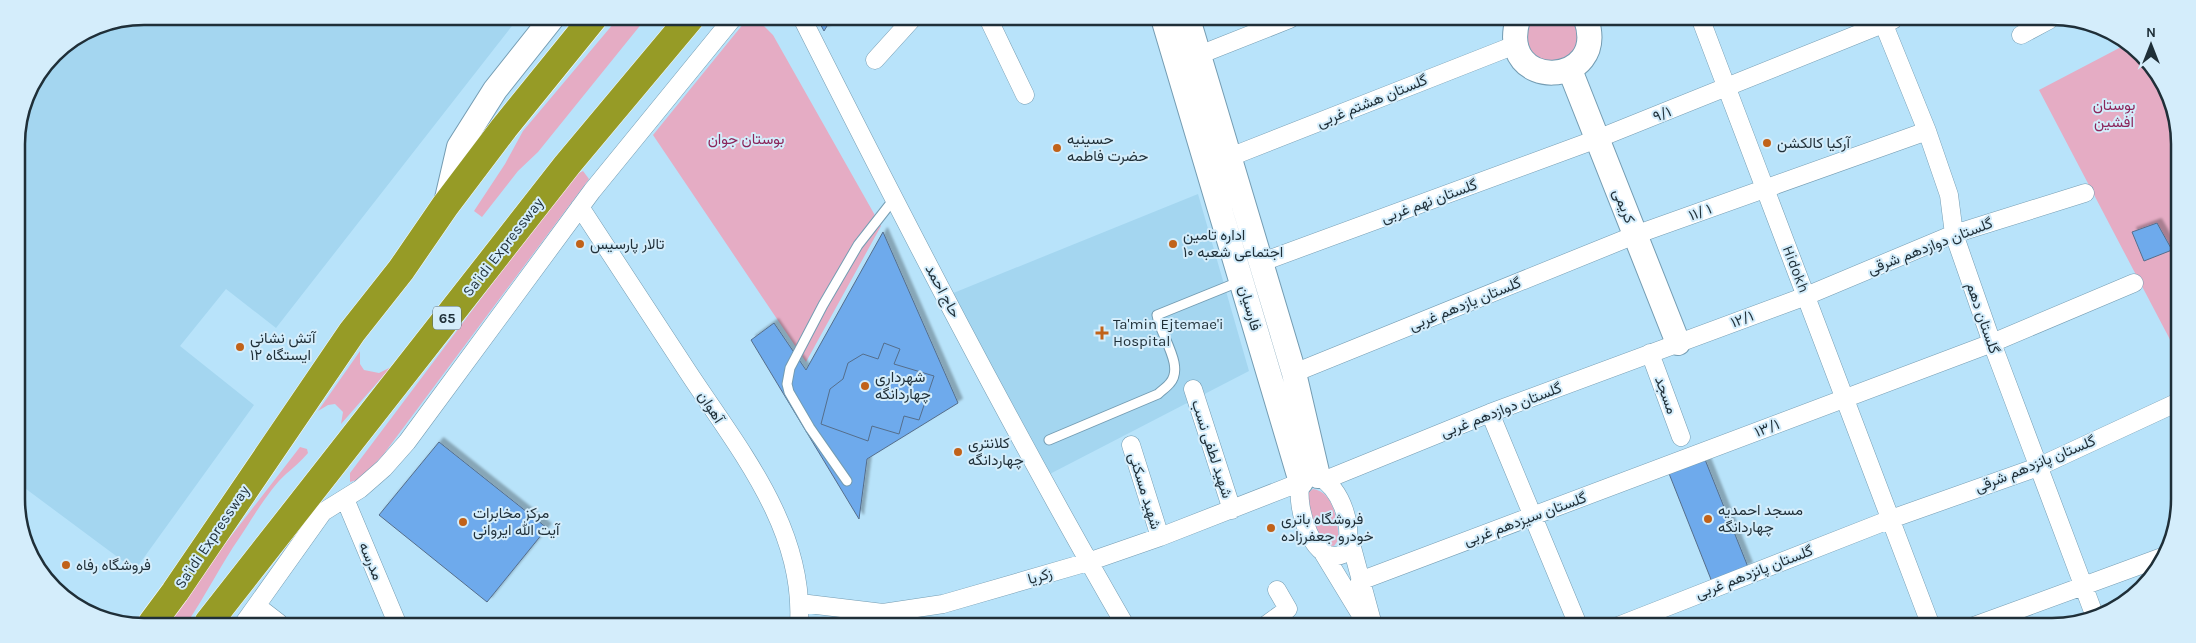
<svg xmlns="http://www.w3.org/2000/svg" width="2196" height="643" font-family="Karla,Vazirmatn,sans-serif">
	<style>
		.built { fill: #a4d6f0 }
		.green { fill: #e5acc4 }
		.building { fill: #6eaaec; stroke: #556e8b; filter: url(#shadow) }
		.lines { fill: none; stroke-linecap: round; stroke-linejoin: round }
		.lane-casing { stroke: #749cb2; stroke-width: 11 }
		.street-casing { stroke: #749cb2; stroke-width: 19 }
		.secondary-casing { stroke: #749cb2; stroke-width: 26 }
		.highway-casing { stroke: #fff; stroke-width: 29 }
		.lane { stroke: #fff; stroke-width: 9 }
		.street { stroke: #fff; stroke-width: 18 }
		.secondary { stroke: #fff; stroke-width: 24 }
		.highway { stroke: #969b26; stroke-width: 28 }
		.poi-dot { fill: #c16219; stroke: #d4edfb; stroke-width: 2 }
		.labels { text-anchor: middle; stroke-width: 4; stroke-linejoin: round; paint-order: stroke }
		.shield { fill: #d4edfb; stroke: #556872; stroke-width: 1 }
		.shield-label { font-size: 14px; font-weight: bold; fill: #1f2f38 }
		.street-label { font-size: 15px; fill: #1f2f38; stroke: #d4edfb }
		.park-label { font-size: 15px; fill: #8b265b; stroke: #d4edfb }
		.poi-label { font-size: 15px; fill: #1f2f38; stroke: #d4edfb; text-anchor: start }
		.rim { fill: none; stroke: #1f2f38; stroke-width: 2.5 }
	</style>
	<defs>
		<filter id="shadow"><feDropShadow dx="4.5" dy="-4.5" stdDeviation="1" flood-color="#0004"/></filter>
	</defs>
	<rect width="100%" height="100%" fill="#b8e3fa"/>
	<path class="built" d="M144 16 519 17 276 328 226 289 180 346 254 405 135 570 18 483 17 136 26 95 54 53 95 26Z
		M1198 194 1249 371 1044 477 946 296Z"/>
	<path class="green" d="M619 17H647L538 152 518 171 482 217 474 211 505 164 523 131Z
		M748 18H756L773 35 881 226 806 362 653 135Z
		M1528 19H1576L1579 46C1562 65 1554 66 1532 55L1524 29Z
		M2125 45 2148 59 2177 119 2176 351 2039 90Z
		M583 171 589 179 383 455 360 479 350 482V473L573 176Z
		M360 351V364L364 370 379 373 391 367 341 424 343 412 335 404 328 405 318 411Z
		M300 447 307 449 308 453C301 461 294 467 286 474 271 487 251 520 240 537 221 564 206 595 187 623H169L211 562Z
		M1313 489C1334 492 1337 520 1339 539L1334 546 1326 545C1314 526 1310 515 1308 493Z"/>
	<path class="building" d="M817 18H832L824 31Z
		M2157 223 2172 250 2144 261 2132 232Z
		M883 232 958 403 867 459 859 519 751 340 774 323 806 370Z
		M884 343 900 349 894 364 934 376 919 420 904 416 899 434 872 426 868 441 821 424 830 389 843 379 848 363 863 354 878 359Z
		M439 442 547 528 487 602 379 515Z
		M1704 457 1748 567 1712 582 1668 471Z"/>
	<g class="lines">
		<defs>
			<path id="lane" d="M1049 440 1158 394C1162 390 1167 387 1170 383 1185 366 1160 335 1157 315L1241 281
				M847 481 810 428 789 392 787 384 790 368 823 305 858 245 894 199"/>
			<path id="street" d="M802 18C905 222 1010 426 1125 625
				M988 18 1025 95
				M1701 20 1931 626
				M1882 20 1927 131 1949 195 1954 234 1992 343 2094 614
				M2021 35 2049 20
				M1199 55 1290 19
				M875 60 913 18
				M1230 157 1515 45
				M580 207C616 262 652 317 688 372 738 448 805 528 799 624
				M1262 262 1597 139 1893 20
				M1650 353 1681 437
				M1294 373 1635 235 1927 131
				M1193 389 1232 510
				M1490 413 1578 625
				M1131 445 1160 537
				M1318 476C1343 490 1354 528 1345 553 1314 571 1294 506 1301 482L1308 478Z
				M1325 480 1490 413 1806 296 1954 234 2085 193
				M345 499 397 623
				M1350 540 1373 625
				M1322 551 1367 625
				M1360 581 1992 343 2134 283
				M800 603 883 613 943 604 1088 562 1160 537 1301 482
				M257 606 279 623
				M244 623 323 512 360 489 384 468 407 442 592 191 733 18
				M1266 625 1288 609 1277 590
				M1618 626 1891 519 2038 467 2176 403
				M1974 626 2165 556"/>
			<path id="secondary" d="M1163 18 1301 482
				M1188 19 1294 373 1318 476
				M1518 19C1496 93 1610 88 1586 19
				M1570 70 1678 343
				M446 203 459 147 495 90 553 17"/>
			<path id="highway" d="M152 623 175 592 352 332 401 270 445 206 504 128 594 17
				M208 623 567 165 691 17"/>
		</defs>
		<use href="#lane" class="lane-casing"/>
		<use href="#street" class="street-casing"/>
		<use href="#secondary" class="secondary-casing"/>
		<use href="#highway" class="highway-casing"/>
		<use href="#lane" class="lane"/>
		<use href="#street" class="street"/>
		<use href="#secondary" class="secondary"/>
		<use href="#highway" class="highway"/>
	</g>
	<g class="poi-dot">
		<circle cx="1767" cy="143" r="5"/>
		<circle cx="1057" cy="148" r="5"/>
		<circle cx="580" cy="244" r="5"/>
		<circle cx="1173" cy="244" r="5"/>
		<path d="M1099.5 325.5h5v5h5v5h-5v5h-5v-5h-5v-5h5z"/>
		<circle cx="240" cy="347" r="5"/>
		<circle cx="865" cy="386" r="5"/>
		<circle cx="958" cy="452" r="5"/>
		<circle cx="1708" cy="519" r="5"/>
		<circle cx="463" cy="522" r="5"/>
		<circle cx="1271" cy="528" r="5"/>
		<circle cx="66" cy="565" r="5"/>
	</g>
	<g class="labels">
		<rect class="shield" x="433" y="306.5" width="28" height="23" rx="4"/>
		<g class="shield-label">
			<text x="447" y="323">65</text>
		</g>
		<g class="street-label">
			<text transform="translate(1372 101) rotate(-22)" y="5">گلستان هشتم غربی</text>
			<text transform="translate(1662 114) rotate(-22)" y="5">۹/۱</text>
			<text transform="translate(1429 201) rotate(-20)" y="5">گلستان نهم غربی</text>
			<text transform="translate(1624 206) rotate(68)" y="5">کریمی</text>
			<text transform="translate(1700 212) rotate(-20)" y="5">۱۱/ ۱</text>
			<text transform="translate(1930 246) rotate(-21)" y="5">گلستان دوازدهم شرقی</text>
			<text transform="translate(503 247) rotate(-52)" y="5">Sa'idi Expressway</text>
			<text transform="translate(1796 269) rotate(69)" y="5">Hidokh</text>
			<text transform="translate(943 291) rotate(62)" y="5">حاج احمد</text>
			<text transform="translate(1465 304) rotate(-22)" y="5">گلستان یازدهم غربی</text>
			<text transform="translate(1250 308) rotate(74)" y="5">فارسیان</text>
			<text transform="translate(1983 318) rotate(71)" y="5">گلستان دهم</text>
			<text transform="translate(1742 319) rotate(-20)" y="5">۱۲/۱</text>
			<text transform="translate(1666 395) rotate(70)" y="5">مسجد</text>
			<text transform="translate(711 407) rotate(57)" y="5">آهوان</text>
			<text transform="translate(1501 410) rotate(-21)" y="5">گلستان دوازدهم غربی</text>
			<text transform="translate(1767 428) rotate(-21)" y="5">۱۳/۱</text>
			<text transform="translate(1212 449) rotate(72)" y="5">شهید لطفی نسب</text>
			<text transform="translate(2035 464) rotate(-22)" y="5">گلستان پانزدهم شرقی</text>
			<text transform="translate(1145 491) rotate(73)" y="5">شهید مسکنی</text>
			<text transform="translate(1525 519) rotate(-20)" y="5">گلستان سیزدهم غربی</text>
			<text transform="translate(212 537) rotate(-56)" y="5">Sa'idi Expressway</text>
			<text transform="translate(371 561) rotate(67)" y="5">مدرسه</text>
			<text transform="translate(1754 572) rotate(-21)" y="5">گلستان پانزدهم غربی</text>
			<text transform="translate(1040 576) rotate(-16)" y="5">زکریا</text>
		</g>
		<g class="park-label">
			<text x="2114" y="110">بوستان<tspan x="2114" dy="17">افشین</tspan></text>
			<text x="746" y="144">بوستان جوان</text>
		</g>
		<g class="poi-label">
			<text x="1067" y="144">حسینیه<tspan x="1067" dy="17">حضرت فاطمه</tspan></text>
			<text x="1777" y="148">آرکیا کالکشن</text>
			<text x="1183" y="240">اداره تامین<tspan x="1183" dy="17">اجتماعی شعبه ۱۰</tspan></text>
			<text x="590" y="249">تالار پارسیس</text>
			<text x="1113" y="329">Ta'min Ejtemae'i<tspan x="1113" dy="17">Hospital</tspan></text>
			<text x="250" y="343">آتش نشانی<tspan x="250" dy="17">ایستگاه ۱۲</tspan></text>
			<text x="875" y="382">شهرداری<tspan x="875" dy="17">چهاردانگه</tspan></text>
			<text x="968" y="448">کلانتری<tspan x="968" dy="17">چهاردانگه</tspan></text>
			<text x="1718" y="515">مسجد احمدیه<tspan x="1718" dy="17">چهاردانگه</tspan></text>
			<text x="473" y="518">مرکز مخابرات<tspan x="473" dy="17">آیت الله ایروانی</tspan></text>
			<text x="1281" y="524">فروشگاه باتری<tspan x="1281" dy="17">خودرو جعفرزاده</tspan></text>
			<text x="76" y="570">فروشگاه رفاه</text>
		</g>
	</g>
	<path d="M0 0H2196V643H0ZM144 25H2052A119 119 0 0 1 2171 144V499A119 119 0 0 1 2052 618H144A119 119 0 0 1 25 499V144A119 119 0 0 1 144 25Z" fill="#d4edfb" fill-rule="evenodd"/>
	<path class="rim" d="M144 25H2052A119 119 0 0 1 2171 144V499A119 119 0 0 1 2052 618H144A119 119 0 0 1 25 499V144A119 119 0 0 1 144 25Z"/>
	<g transform="translate(2151 45)" stroke="#d4edfb" stroke-width="4" paint-order="stroke">
	<path d="M0-4L9 19L0 12L-9 19Z" fill="#1f2f38"/>
	<text y="-8" font-size="14" font-weight="bold" text-anchor="middle" fill="#1f2f38">N</text>
	</g>
</svg>
